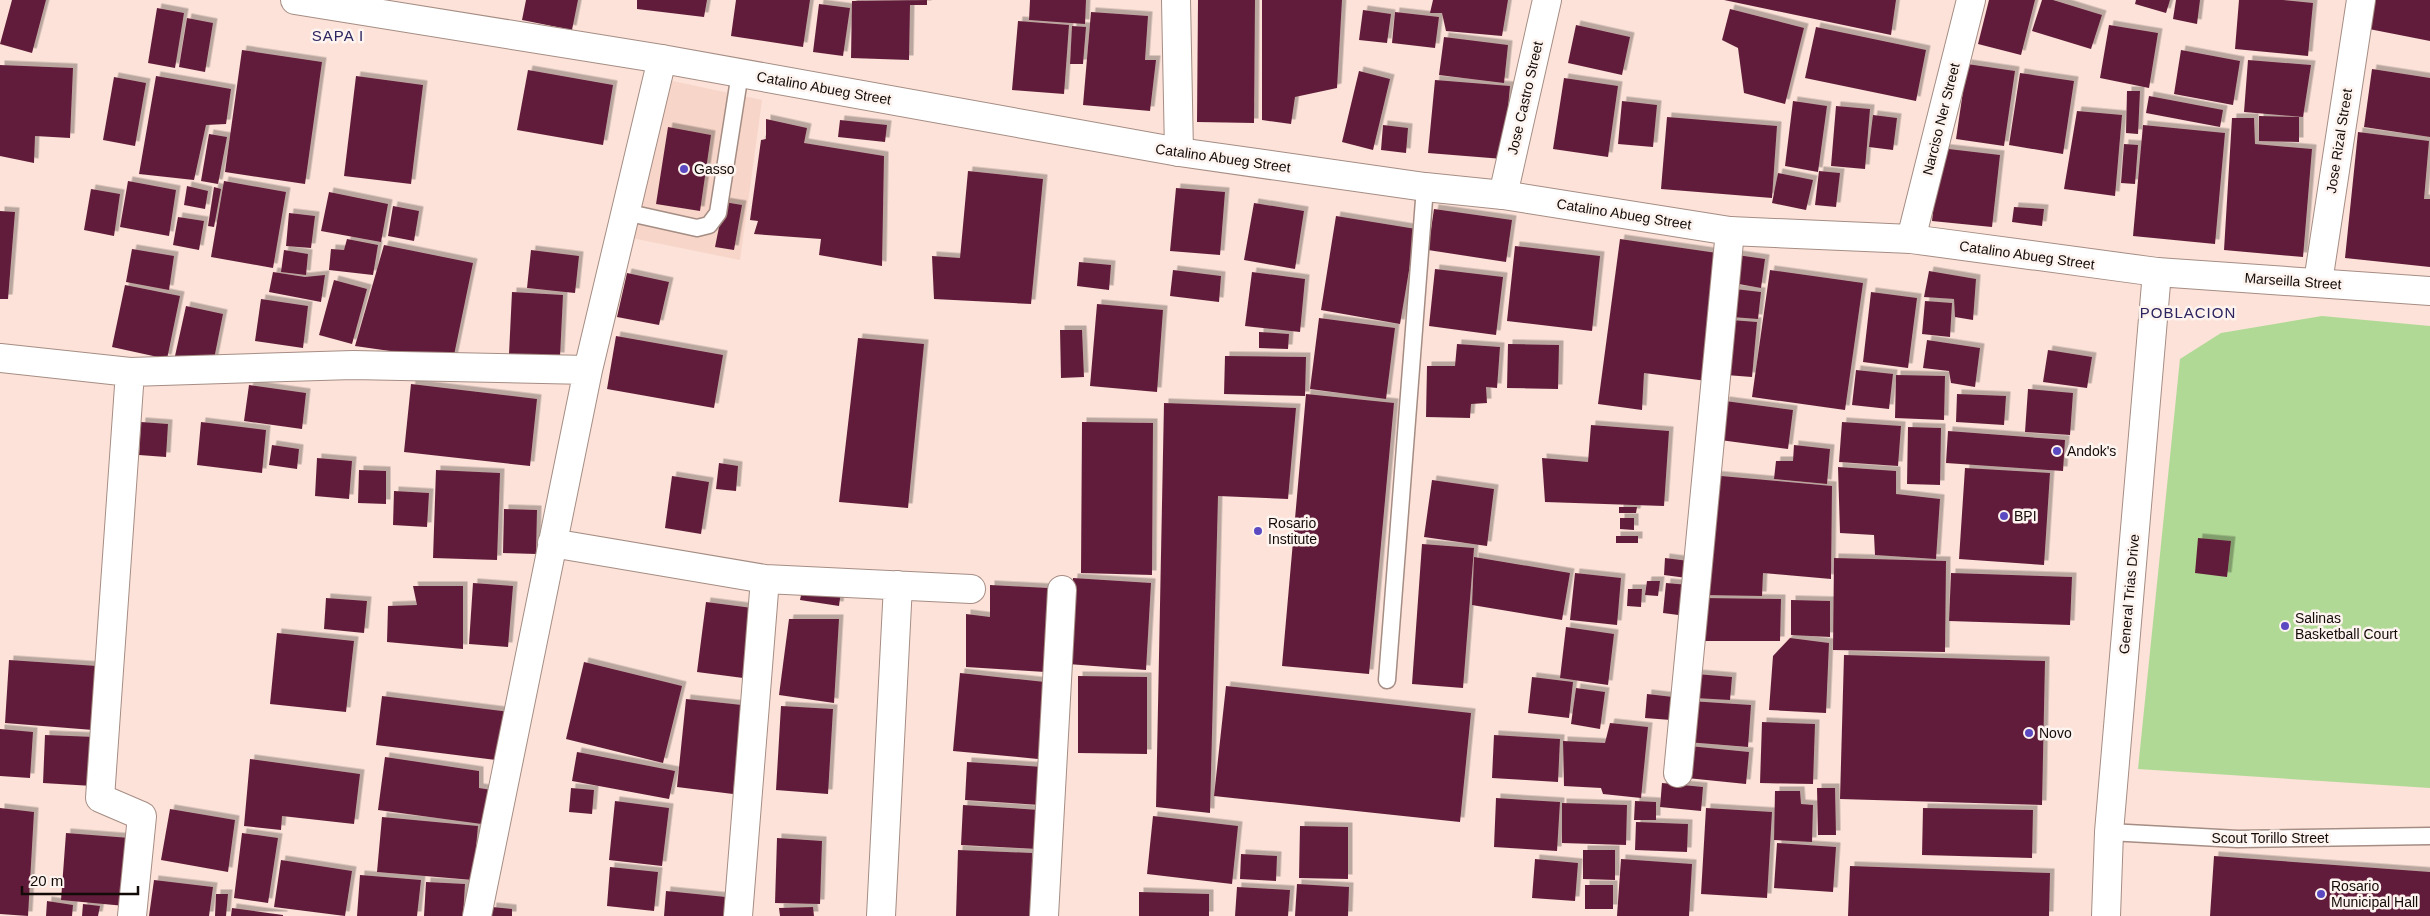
<svg xmlns="http://www.w3.org/2000/svg" width="2430" height="916" font-family="Arial,sans-serif">
	<style>
		.built { fill: #f7d5c8 }
		.green { fill: #b0d995 }
		.building { fill: #621e3a; filter: url(#shadow) }
		.lines { fill: none; stroke-linecap: round; stroke-linejoin: round }
		.service-casing { stroke: #a58d84; stroke-width: 19 }
		.minor-casing { stroke: #a58d84; stroke-width: 30 }
		.tertiary-casing { stroke: #a58d84; stroke-width: 30 }
		.secondary-casing { stroke: #a58d84; stroke-width: 30 }
		.service { stroke: #fff; stroke-width: 16 }
		.minor { stroke: #fff; stroke-width: 28 }
		.tertiary { stroke: #fff; stroke-width: 28 }
		.secondary { stroke: #fff; stroke-width: 28 }
		.poi-dot { fill: #5b49c1; stroke: #fdf3ef; stroke-width: 2 }
		.labels { text-anchor: middle; stroke-width: 5; stroke-linejoin: round; paint-order: stroke }
		.street-label { font-size: 14px; fill: #130b08; stroke: #fdf3ef }
		.poi-label { font-size: 14px; fill: #130b08; stroke: #fdf3ef; text-anchor: start }
		.neighbourhood-label { font-size: 15px; letter-spacing: 1px; fill: #2c2560; stroke: #fdf3ef }
	</style>
	<defs>
		<filter id="shadow"><feDropShadow dx="4.5" dy="-4.5" stdDeviation="0" flood-color="#0004"/></filter>
	</defs>
	<rect width="100%" height="100%" fill="#fce2d8"/>
	<path class="built" d="M663 79 762 100 740 260 627 237Z"/>
	<path class="green" d="M2322 316 2430 326V788L2138 769 2180 359 2221 333Z"/>
	<path class="building" d="M12 0H46L32 53 0 44Z
		M526 0H578L572 30 522 20Z
		M637 0H707L704 17 637 9Z
		M736 0H810L803 47 731 36Z
		M927 0V5H910L909 60 851 58 852 1Z
		M1030 0H1086L1085 24 1029 20Z
		M1198 0H1255L1254 123 1197 122Z
		M1262 0H1342L1337 88 1295 97 1291 124 1262 120Z
		M1433 0H1508L1502 36 1446 31 1442 13H1430Z
		M1724 0H1896L1891 35Z
		M1989 0H2035L2021 55 1978 44Z
		M2042 0H2053L2102 15 2091 49 2032 31Z
		M2136 0H2170L2166 13 2135 4Z
		M2176 0H2200L2197 24 2173 19Z
		M2239 0H2283L2313 3 2308 56 2235 49Z
		M2375 0H2430V41L2369 29Z
		M819 4 850 8 843 56 813 52Z
		M157 8 184 13 175 68 148 63Z
		M1730 9 1804 28 1785 104 1744 93 1738 48 1722 40Z
		M1363 10 1391 14 1387 43 1359 40Z
		M1091 12 1148 16 1145 60H1156L1150 111 1083 105Z
		M1395 12 1439 17 1435 48 1392 43Z
		M187 18 213 23 205 72 179 67Z
		M1018 21 1069 25 1064 94 1012 90Z
		M1576 25 1630 37 1622 75 1568 63Z
		M2109 25 2158 33 2149 88 2100 78Z
		M1072 26 1086 27 1083 64H1070Z
		M1816 27 1926 50 1916 101 1805 78Z
		M1444 37 1508 45 1504 83 1439 75Z
		M242 50 322 62 305 184 225 172Z
		M2181 50 2240 61 2233 105 2174 94Z
		M2248 60 2311 65 2303 117 2244 112Z
		M1967 64 2015 71 2004 146 1956 139Z
		M0 65 73 68 70 138 35 136 34 163 0 156Z
		M2372 69 2430 78V137L2364 127Z
		M528 70 613 85 603 145 517 130Z
		M1359 71 1390 79 1373 150 1342 142Z
		M2020 73 2074 81 2063 154 2009 145Z
		M156 76 231 89 226 124 206 125 194 180 139 174Z
		M356 76 423 85 411 184 344 176Z
		M114 77 146 83 135 146 103 140Z
		M1564 78 1618 86 1608 157 1553 149Z
		M1435 80 1510 86 1503 159 1428 153Z
		M2127 91H2140L2138 134 2126 133Z
		M2149 96 2223 110 2220 127 2146 113Z
		M1622 101 1657 105 1653 147 1618 144Z
		M1793 101 1827 106 1818 172 1785 166Z
		M1836 106 1870 109 1865 169 1831 166Z
		M2077 111 2122 115 2115 196 2064 189Z
		M1873 115 1897 118 1893 150 1869 147Z
		M2259 116 2299 117V142L2259 141Z
		M1667 117 1777 126 1772 198 1661 189Z
		M2232 118H2254L2255 144 2312 149 2303 257 2224 250Z
		M766 119 807 128 804 143 884 156 882 266 819 255 821 239 754 234 758 221 750 220 761 140 766 139Z
		M840 120 887 125 885 142 838 137Z
		M1383 125 1408 128 1406 153 1381 150Z
		M2143 125 2225 133 2215 244 2133 236Z
		M668 127 711 135 700 211 656 204Z
		M2358 132 2429 141 2424 199H2430V267L2345 258Z
		M209 134 227 137 218 184 201 181Z
		M2124 144 2138 145 2135 184 2121 183Z
		M1940 148 2000 155 1992 227 1932 221Z
		M968 171 1043 179 1031 304 934 299 932 256 960 258Z
		M1819 171 1840 173 1836 207 1815 205Z
		M1778 173 1813 180 1806 210 1772 203Z
		M128 181 176 190 169 236 120 227Z
		M224 181 286 192 273 268 211 257Z
		M187 186 208 191 205 209 184 205Z
		M214 187 221 189 214 227 208 226Z
		M1176 188 1225 192 1220 255 1170 251Z
		M91 189 120 194 114 236 84 230Z
		M329 192 388 204 381 242 321 231Z
		M724 202 742 205 734 250 715 247Z
		M1254 203 1304 211 1295 269 1244 260Z
		M393 206 419 211 414 241 388 236Z
		M2014 207 2044 209 2042 226 2012 222Z
		M1434 209 1512 220 1506 262 1428 250Z
		M0 211 15 212 8 299H0Z
		M289 213 315 216 311 248 286 246Z
		M1336 216 1416 229 1400 324 1321 310Z
		M178 217 204 221 199 250 173 245Z
		M347 239 378 245 373 275 329 270 331 249 344 250Z
		M1620 239 1724 254 1707 381 1644 373 1642 410 1598 404Z
		M384 245 473 263 453 360 355 346Z
		M1515 246 1600 256 1592 331 1507 321Z
		M132 249 174 256 169 290 126 282Z
		M284 250 308 254 306 275 281 272Z
		M531 250 579 256 575 293 527 288Z
		M1737 255 1765 259 1761 288 1733 283Z
		M1079 262 1111 265 1109 290 1077 286Z
		M1435 269 1503 277 1496 335 1429 326Z
		M1173 270 1221 276 1219 302 1170 296Z
		M1770 270 1863 283 1845 410 1752 397Z
		M1929 271 1976 279 1973 320 1955 317 1954 299 1924 297Z
		M273 272 305 277 325 275 321 302 269 292Z
		M1252 272 1305 279 1300 332 1245 326Z
		M627 273 669 282 659 325 617 317Z
		M334 280 367 289 352 344 319 335Z
		M125 285 180 296 167 359 112 347Z
		M1735 289 1761 292 1758 319 1732 317Z
		M512 292 563 295 560 357 509 354Z
		M1871 292 1917 298 1908 368 1863 362Z
		M261 299 308 306 303 348 255 341Z
		M1925 301 1952 303 1950 337 1922 334Z
		M1097 304 1163 310 1157 392 1090 386Z
		M186 306 223 314 213 364 175 356Z
		M1319 318 1395 328 1386 399 1310 389Z
		M1731 320 1757 322 1752 377 1726 375Z
		M1060 330H1082L1084 377 1061 378Z
		M1259 332 1289 334 1288 349 1259 348Z
		M616 336 723 355 714 408 607 389Z
		M858 338 924 344 908 508 839 502Z
		M1927 340 1980 348 1975 387 1951 383 1949 371 1923 368Z
		M1457 344 1500 347 1497 388 1486 387 1487 403 1471 404 1470 418 1426 417 1427 366H1455Z
		M1508 344 1559 345 1558 389 1507 388Z
		M2048 350 2092 357 2087 388 2043 382Z
		M1225 356 1306 357 1305 396 1224 394Z
		M1856 370 1893 374 1889 409 1852 405Z
		M1896 375 1945 376 1944 420 1895 418Z
		M411 384 537 399 530 466 404 452Z
		M249 385 306 393 302 429 244 421Z
		M2028 389 2073 393 2070 435 2025 432Z
		M1306 394 1394 403 1369 674 1282 666Z
		M1957 394 2006 396 2004 425 1956 422Z
		M1725 401 1793 410 1788 449 1720 440Z
		M1164 403 1296 408 1288 499 1218 496 1210 813 1156 807Z
		M141 422 168 424 166 457 139 455Z
		M201 422 266 430 262 473 197 465Z
		M1082 422 1153 423 1152 575 1081 573Z
		M1842 422 1901 426 1898 466 1839 462Z
		M1591 425 1669 431 1664 506 1545 502 1542 458 1588 462Z
		M1908 427 1941 428 1940 485 1907 484Z
		M1948 431 2065 440 2063 471 1946 463Z
		M272 445 299 449 297 469 269 465Z
		M1794 445 1830 449 1827 484 1774 479 1776 461H1793Z
		M317 458 352 461 349 499 315 496Z
		M719 463 738 466 736 491 716 489Z
		M1838 467 1896 471V494L1940 499 1936 559 1875 555 1874 535 1840 533Z
		M1965 468 2050 473 2044 565 1959 559Z
		M359 470 386 471V504L358 503Z
		M436 470 500 473 497 560 433 558Z
		M1710 475 1832 486 1831 579 1763 573 1762 596 1702 595Z
		M672 476 709 482 701 534 665 528Z
		M1432 480 1494 489 1487 546 1424 537Z
		M394 491 429 493 427 527 393 525Z
		M1619 507H1637L1636 513H1619Z
		M504 509 537 510 536 554 503 553Z
		M1620 518H1634V530L1620 529Z
		M1616 536H1638V543H1616Z
		M2198 538 2231 541 2227 577 2195 573Z
		M1422 544 1474 548 1463 688 1412 684Z
		M1474 557 1570 573 1562 620 1472 605Z
		M1665 558 1689 561 1687 578 1664 575Z
		M1834 558 1946 561 1945 652 1833 650Z
		M1575 573 1621 578 1617 625 1570 620Z
		M1951 573 2072 577 2070 625 1949 621Z
		M1073 578 1151 583 1146 670 1068 664Z
		M1647 581H1660L1658 596 1645 595Z
		M473 583 513 586 508 647 469 644Z
		M1666 583 1689 585 1686 616 1663 613Z
		M990 585 1048 588 1045 672 966 667V614L990 617Z
		M413 586H463V649L387 642 388 606 417 605Z
		M803 586 841 591 839 606 800 600Z
		M1628 589H1642L1641 607 1627 606Z
		M326 598 367 601 364 633 324 629Z
		M1702 598 1781 599 1780 641H1701Z
		M1791 600 1830 601V637L1791 635Z
		M706 602 760 609 751 679 697 672Z
		M789 619H839L834 703 779 695Z
		M1566 627 1614 634 1608 685 1560 678Z
		M277 633 354 641 346 712 270 704Z
		M1790 638 1829 643 1826 713 1769 710 1773 656Z
		M1844 655 2045 661 2042 805 1840 799Z
		M9 660 97 666 93 730 5 723Z
		M584 662 682 686 663 763 566 739Z
		M960 673 1045 682 1038 759 953 751Z
		M1696 674 1732 677 1730 700 1695 698Z
		M1078 676 1147 677V754L1078 753Z
		M1532 677 1573 682 1569 718 1528 713Z
		M1226 686 1471 713 1460 822 1214 796Z
		M1576 688 1605 692 1600 729 1571 724Z
		M1647 694 1673 697 1671 720 1645 718Z
		M382 696 510 712 504 761 376 745Z
		M686 699 742 705 733 794 677 787Z
		M1690 701 1751 705 1748 747 1687 742Z
		M781 706 833 709 828 794 776 790Z
		M1762 722 1815 724 1813 784 1760 783Z
		M1610 723 1648 727 1641 798 1603 794 1601 788 1564 786 1563 741 1605 743Z
		M0 729 33 732 30 778 0 776Z
		M45 735 95 737 93 786 43 783Z
		M1494 735 1560 739 1558 782 1492 778Z
		M1689 746 1749 752 1746 784 1687 778Z
		M577 752 675 771 669 799 572 781Z
		M385 757 479 771V788L492 790 489 825 378 810Z
		M250 759 360 774 354 824 282 816 281 830 244 826Z
		M967 762 1043 767 1040 805 965 800Z
		M1662 783 1703 787 1701 811 1660 807Z
		M571 788 594 790 592 814 569 812Z
		M1817 788H1835L1836 835H1818Z
		M1775 791H1800L1801 804 1813 805 1812 842 1774 840Z
		M1496 798 1560 802 1557 851 1494 847Z
		M615 801 669 808 662 866 609 860Z
		M1635 801 1656 802V820H1634Z
		M1562 803 1627 805 1626 845 1562 843Z
		M963 805 1039 810 1037 849 961 845Z
		M0 808 34 812 28 916 0 914Z
		M1706 808 1772 812 1767 898 1701 894Z
		M1923 808 2033 810 2032 858 1922 855Z
		M170 809 235 820 228 872 161 860Z
		M1153 816 1238 826 1232 884 1147 874Z
		M382 817 478 826 473 880 377 872Z
		M1636 822 1688 824 1687 852 1635 850Z
		M1300 826 1348 827V879L1299 878Z
		M66 833 130 838 125 906 61 900Z
		M242 833 278 838 268 903 234 898Z
		M777 838 822 841 820 904 775 903Z
		M1777 843 1836 847 1833 892 1774 888Z
		M958 850 1032 853 1031 916H956Z
		M1583 850H1615V880L1583 879Z
		M1241 854 1277 856 1276 881 1240 879Z
		M2214 856 2430 872V916H2210Z
		M1535 859 1578 863 1575 901 1532 898Z
		M1621 859 1692 864 1689 916H1617Z
		M281 860 352 871 345 916 274 907Z
		M1850 866 2050 873 2049 916H1848Z
		M610 867 658 872 654 911 607 906Z
		M360 875 421 880 417 916H357Z
		M154 880 213 887 209 916H149Z
		M426 882 465 884 463 916H424Z
		M1297 884 1349 887 1348 916H1295Z
		M1585 885H1613V909H1585Z
		M1237 887 1290 890 1288 916H1235Z
		M666 891 726 897 724 916H664Z
		M1139 892 1209 894V916H1139Z
		M216 894H228L226 916H215Z
		M47 901 73 905 72 916H46Z
		M83 904 100 906 98 916H82Z
		M492 907 512 909V916H491Z
		M813 907 814 916H780L779 908Z
		M232 908 283 915V916H231Z"/>
	<g class="lines">
		<defs>
			<path id="service" d="M625 212 697 228 709 225 718 213 740 73
				M1387 680 1425 187
				M2109 832 2238 839 2430 836"/>
			<path id="minor" d="M1176 0 1179 152
				M1503 195 1547 0
				M1911 239 1971 0
				M2318 282 2361 0
				M0 358 130 372 353 365 588 370
				M130 372 100 798 142 816 132 916
				M552 543 765 579 738 916
				M765 579 971 589
				M1678 773 1730 231
				M477 916 588 370 662 59
				M881 916 898 585
				M1044 916 1062 590"/>
			<path id="tertiary" d="M295 0 662 59 1179 152 1425 187 1503 195 1730 231 1911 239 2157 272"/>
			<path id="secondary" d="M2106 916 2109 832 2157 272 2430 291"/>
		</defs>
		<use href="#service" class="service-casing"/>
		<use href="#minor" class="minor-casing"/>
		<use href="#tertiary" class="tertiary-casing"/>
		<use href="#secondary" class="secondary-casing"/>
		<use href="#service" class="service"/>
		<use href="#minor" class="minor"/>
		<use href="#tertiary" class="tertiary"/>
		<use href="#secondary" class="secondary"/>
	</g>
	<g class="poi-dot">
		<circle cx="684" cy="169" r="5"/>
		<circle cx="2057" cy="451" r="5"/>
		<circle cx="2004" cy="516" r="5"/>
		<circle cx="1258" cy="531" r="5"/>
		<circle cx="2285" cy="626" r="5"/>
		<circle cx="2029" cy="733" r="5"/>
		<circle cx="2321" cy="894" r="5"/>
	</g>
	<g class="labels">
		<g class="street-label">
			<text transform="translate(824 88) rotate(10)" y="5">Catalino Abueg Street</text>
			<text transform="translate(1525 98) rotate(-77)" y="5">Jose Castro Street</text>
			<text transform="translate(1941 119) rotate(-76)" y="5">Narciso Ner Street</text>
			<text transform="translate(2339 141) rotate(-81)" y="5">Jose Rizal Street</text>
			<text transform="translate(1223 158) rotate(8)" y="5">Catalino Abueg Street</text>
			<text transform="translate(1624 214) rotate(9)" y="5">Catalino Abueg Street</text>
			<text transform="translate(2027 255) rotate(8)" y="5">Catalino Abueg Street</text>
			<text transform="translate(2293 281) rotate(4)" y="5">Marseilla Street</text>
			<text transform="translate(2129 594) rotate(-85)" y="5">General Trias Drive</text>
			<text x="2270" y="843">Scout Torillo Street</text>
		</g>
		<g class="poi-label">
			<text x="694" y="174">Gasso</text>
			<text x="2067" y="456">Andok's</text>
			<text x="2014" y="521">BPI</text>
			<text x="1268" y="528">Rosario<tspan x="1268" dy="16">Institute</tspan></text>
			<text x="2295" y="623">Salinas<tspan x="2295" dy="16">Basketball Court</tspan></text>
			<text x="2039" y="738">Novo</text>
			<text x="2331" y="891">Rosario<tspan x="2331" dy="16">Municipal Hall</tspan></text>
		</g>
		<g class="neighbourhood-label">
			<text x="338" y="41">SAPA I</text>
			<text x="2188" y="318">POBLACION</text>
		</g>
	</g>
	<path d="M22 886v8h116v-8" fill="none" stroke="#130b08" stroke-width="2.5"/>
	<text x="30" y="886" font-size="15" fill="#130b08" stroke="#fdf3ef" stroke-width="4" paint-order="stroke">20 m</text>
</svg>
